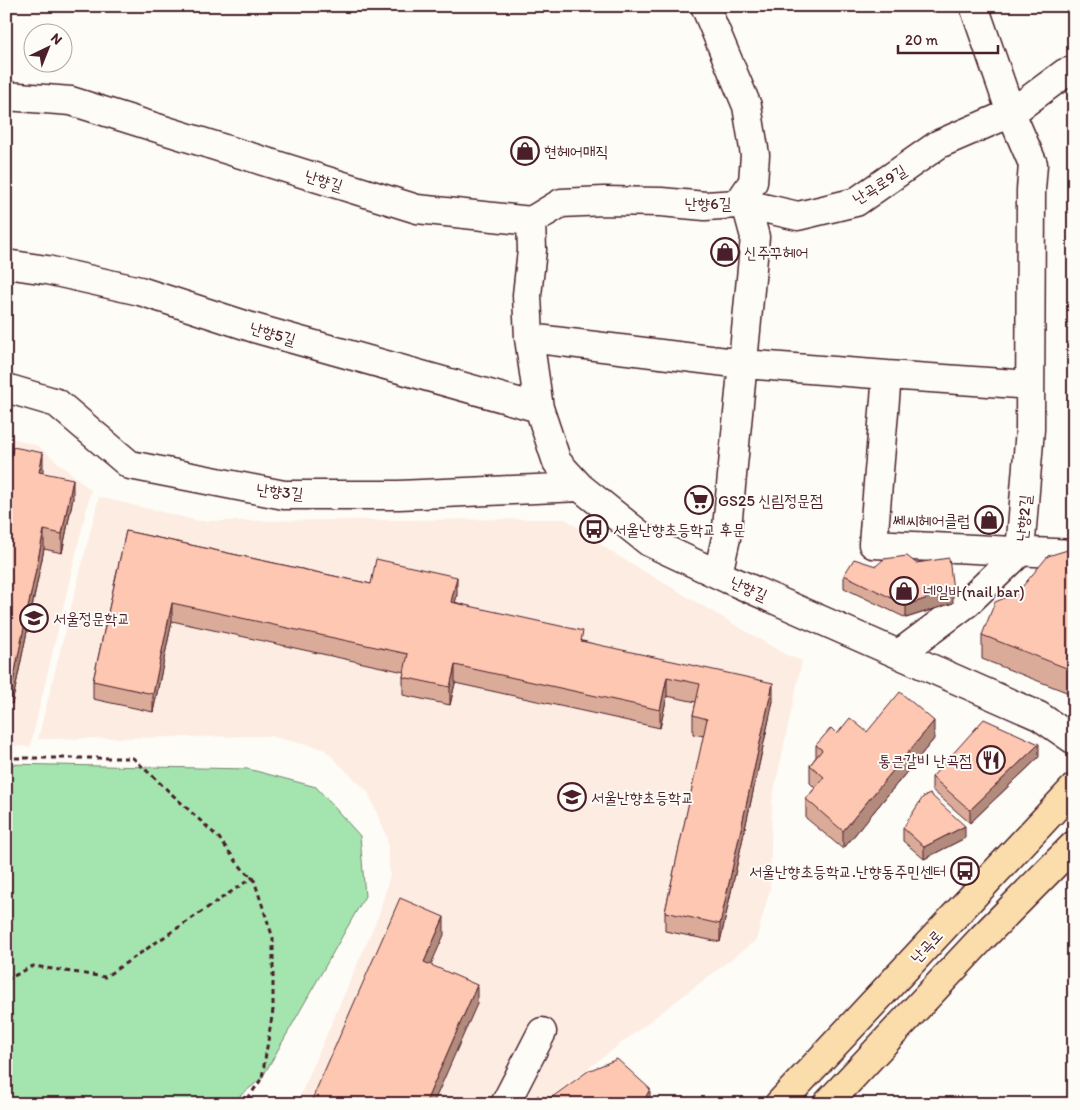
<svg xmlns="http://www.w3.org/2000/svg" width="1080" height="1110" font-family="Itim,'Poor Story',sans-serif">
	<style>
		.built { fill: #fdece2 }
		.green { fill: #a4e5af; stroke: #77826d }
		.lines { fill: none; stroke-linecap: round; stroke-linejoin: round }
		.minor-casing { stroke: #4a1f2b; stroke-width: 31 }
		.major-casing { stroke: #4a1f2b; stroke-width: 31 }
		.path { stroke: #4a1f2b; stroke-width: 3; stroke-dasharray: 5 4; stroke-linecap: butt }
		.minor { stroke: #fdfcf7; stroke-width: 28 }
		.major { stroke: #fbddab; stroke-width: 28 }
		.wall { fill: #daab99; stroke: #4a1f2b }
		.shaded-wall { fill: #b28b7d; stroke: #4a1f2b }
		.building { fill: #fec7b2; stroke: #4a1f2b }
		.labels { text-anchor: middle; stroke-width: 4; stroke-linejoin: round; paint-order: stroke }
		.poi-label { font-size: 16px; fill: #4a1f2b; stroke: #fdfcf7; text-anchor: start }
		.street-label { font-size: 16px; fill: #4a1f2b; stroke: #fdfcf7 }
	</style>
	<rect width="100%" height="100%" fill="#fdfcf7"/>
	<filter id="ink" filterUnits="userSpaceOnUse"><feTurbulence type="fractalNoise" baseFrequency=".02" numOctaves="2"/><feDisplacementMap in="SourceGraphic" scale="10" xChannelSelector="R" yChannelSelector="G"/><feConvolveMatrix kernelMatrix="1 2 1 2 8 2 1 2 1" color-interpolation-filters="sRGB"/></filter>
	<g filter="url(#ink)">
		<path class="built" d="M6 436 38 446 91 490 30 747 6 745Z
			M99 497 199 521 566 519 613 553 786 655 802 661 772 801 770 889 756 940 556 1093 538 1104H296L298 1101 379 914 390 875 387 838 368 792 324 749 270 736 38 739Z"/>
		<path class="green" d="M6 764 248 769 316 787 360 836 365 896 262 1078 230 1104H6Z"/>
		<g class="lines">
			<defs>
				<path id="minor" d="M6 96 71 101 417 209 531 221
					M738 204H746L798 216 856 202 939 144 1011 113 1065 73 1074 70
					M531 221 532 250 527 295 529 338 539 408 557 462 580 487 649 542 728 579 1039 716 1074 740
					M531 221 561 203 604 201 661 202 705 206 738 204 753 182 755 155 747 106 705 6
					M6 264 47 270 140 291 254 328 539 408
					M529 338 743 364 887 375
					M1030 385 887 375 873 544 1074 554
					M6 388 57 403 130 465 284 495H399L580 487
					M718 574 726 538 755 237 746 204
					M899 654 967 603 1020 552 1030 429 1031 190 1033 164 1011 113 974 6
					M505 1104 542 1032"/>
				<path id="major" d="M779 1104 1074 788
					M827 1104 982 938 1074 845"/>
			</defs>
			<use href="#minor" class="minor-casing"/>
			<use href="#major" class="major-casing"/>
			<path class="path" d="M6 758H133L219 838 236 861 246 873 253 877 273 938V1010L262 1078 244 1104
				M6 980 33 966 105 977 253 877"/>
			<use href="#minor" class="minor"/>
			<use href="#major" class="major"/>
		</g>
		<path class="wall" d="M6 465 43 472 42 473 73 498 62 553 44 549 12 704 6 703Z
			M126 531 371 584 457 595 455 602 583 641 773 701 720 942 665 931V912L704 736 693 734V715L696 702 667 696 660 728 455 683 450 705 403 695V677L404 672 172 621 153 712 93 699V681Z
			M1074 548V695L982 659V635L1017 593Z
			M844 575 953 603 906 618 844 588Z
			M867 732 934 739 843 849 806 818V799L815 788 810 783V765L816 757V745L837 734Z
			M1039 757 970 823 932 790V777Z
			M903 828 965 838 924 859 903 841Z"/>
		<path class="shaded-wall" d="M43 453V472L39 491V472Z
			M73 479V498L62 553V534Z
			M44 530V549L12 704V686Z
			M457 577V595L451 620V602Z
			M953 590V603L906 618V605Z
			M172 603V621L153 712V694Z
			M455 665V683L450 705V687Z
			M667 677V696L660 728V710Z
			M773 683V701L720 942V924Z
			M934 721V739L843 849V831Z
			M1039 744V757L970 823V810Z
			M965 826V838L924 859V847Z
			M444 917V935L424 980V962Z
			M477 985V1004L433 1104H425Z
			M650 1089V1104H642Z"/>
		<path class="building" d="M13 447 43 453 39 472 73 479 62 534 44 530 12 686 6 685V465H9Z
			M126 531 371 584 376 559 457 577 451 602 583 631 581 641 773 683 720 924 665 912 707 719 693 715 700 684 667 677 660 710 455 665 450 687 403 677 408 654 172 603 153 694 93 681Z
			M1074 548V671L982 635 995 602 1017 593 1048 556Z
			M907 556 916 563 949 558 953 590 906 605 844 575 854 559 876 566 884 559Z
			M900 692 934 721 843 831 806 799 824 777 810 765 822 750 816 745 831 728 837 734 850 718 867 732Z
			M984 719 1039 744 970 810 932 777Z
			M930 794 965 826 924 847 903 828 923 797Z
			M400 898 444 917 424 962 477 985 425 1104H310Z
			M617 1059 650 1089 642 1104H531L538 1095 543 1102 555 1095 588 1071Z"/>
	</g>
	<defs>
		<symbol id="shop-ring" viewBox="-11 -11 22 22"><circle r="9.5" fill="#fdfcf7" stroke="#4a1f2b" stroke-width="1.5"/><path d="M-5-2.5h2.3a2.7 3.5 0 0 1 5.4 0H5L5.5 6h-11ZM-1.5-2.5h3a1.5 2.3 0 0 0-3 0Z" fill="#4a1f2b"/></symbol>
		<symbol id="supermarket-ring" viewBox="-11 -11 22 22"><circle r="9.5" fill="#fdfcf7" stroke="#4a1f2b" stroke-width="1.5"/><path d="M-6-5.5h2.5l.6 2H6L4.5 2H-2.5L-4.4-4H-6ZM-1.5 3.2a1.3 1.3 0 1 0 .1 0ZM3 3.2a1.3 1.3 0 1 0 .1 0Z" fill="#4a1f2b"/></symbol>
		<symbol id="bus-ring" viewBox="-11 -11 22 22"><circle r="9.5" fill="#fdfcf7" stroke="#4a1f2b" stroke-width="1.5"/><path d="M-5-6H5V4H4V6H2V4H-2V6H-4V4H-5ZM-3.5-4V0h7V-4ZM-3.5 1.2v1.5H-2V1.2ZM2 1.2v1.5H3.5V1.2Z" fill="#4a1f2b"/></symbol>
		<symbol id="school-ring" viewBox="-11 -11 22 22"><circle r="9.5" fill="#fdfcf7" stroke="#4a1f2b" stroke-width="1.5"/><path d="M0-5L7-2L0 1L-7-2ZM-4 1L0 2.5L4 1V4Q0 6-4 4Z" fill="#4a1f2b"/></symbol>
		<symbol id="restaurant-ring" viewBox="-11 -11 22 22"><circle r="9.5" fill="#fdfcf7" stroke="#4a1f2b" stroke-width="1.5"/><path d="M-5-6h1v4h1v-4h1v4h1v-4h1v5L-1.5 .5V6h-2V.5L-5-1ZM5-6V6H3V1.5H1.5Q1.5-4 5-6Z" fill="#4a1f2b"/></symbol>
	</defs>
	<g fill-rule="evenodd">
		<use href="#shop-ring" x="509" y="135" width="32" height="32"/>
		<use href="#shop-ring" x="709" y="236" width="32" height="32"/>
		<use href="#supermarket-ring" x="683" y="484" width="32" height="32"/>
		<use href="#shop-ring" x="973" y="504" width="32" height="32"/>
		<use href="#bus-ring" x="578" y="513" width="32" height="32"/>
		<use href="#shop-ring" x="888" y="575" width="32" height="32"/>
		<use href="#school-ring" x="18" y="602" width="32" height="32"/>
		<use href="#restaurant-ring" x="975" y="744" width="32" height="32"/>
		<use href="#school-ring" x="556" y="781" width="32" height="32"/>
		<use href="#bus-ring" x="949" y="855" width="32" height="32"/>
	</g>
	<g class="labels">
		<g class="poi-label">
			<text x="544" y="157">현헤어매직</text>
			<text x="744" y="258">신주꾸헤어</text>
			<text x="718" y="506">GS25 신림정문점</text>
			<text x="970" y="526" text-anchor="end">쎄씨헤어클럽</text>
			<text x="613" y="535">서울난향초등학교 후문</text>
			<text x="923" y="597">네일바(nail bar)</text>
			<text x="53" y="624">서울정문학교</text>
			<text x="972" y="766" text-anchor="end">통큰갈비 난곡점</text>
			<text x="591" y="803">서울난향초등학교</text>
			<text x="946" y="877" text-anchor="end">서울난향초등학교.난향동주민센터</text>
		</g>
		<g class="street-label">
			<text transform="translate(324 180) rotate(17)" y="6">난향길</text>
			<text transform="translate(879 184) rotate(-32)" y="6">난곡로9길</text>
			<text x="708" y="209">난향6길</text>
			<text transform="translate(273 333) rotate(16)" y="6">난향5길</text>
			<text transform="translate(280 491) rotate(6)" y="6">난향3길</text>
			<text transform="translate(1023 518) rotate(-85)" y="6">난향2길</text>
			<text transform="translate(749 588) rotate(24)" y="6">난향길</text>
			<text transform="translate(926 946) rotate(-47)" y="6">난곡로</text>
		</g>
	</g>
	<rect width="1080" height="1110" fill="none" stroke="#fdfcf7" stroke-width="25"/>
	<rect x="12" y="12" width="1055" height="1085" fill="none" stroke="#4a1f2b" stroke-width="2" filter="url(#ink)"/>
	<g transform="translate(48 48) rotate(43)"><circle r="24" fill="#fdfcf7" stroke="#b5a4a5"/>
	<path d="M0-4L9 19L0 12L-9 19Z" fill="#4a1f2b"/>
	<text y="-8" font-size="14" font-weight="bold" text-anchor="middle" fill="#4a1f2b">N</text>
	</g>
	<path d="M898 45v8h100v-8" fill="none" stroke="#4a1f2b" stroke-width="2.5"/>
	<text x="905" y="45" font-size="15" fill="#4a1f2b" stroke="#fdfcf7" stroke-width="4" paint-order="stroke">20 m</text>
</svg>
